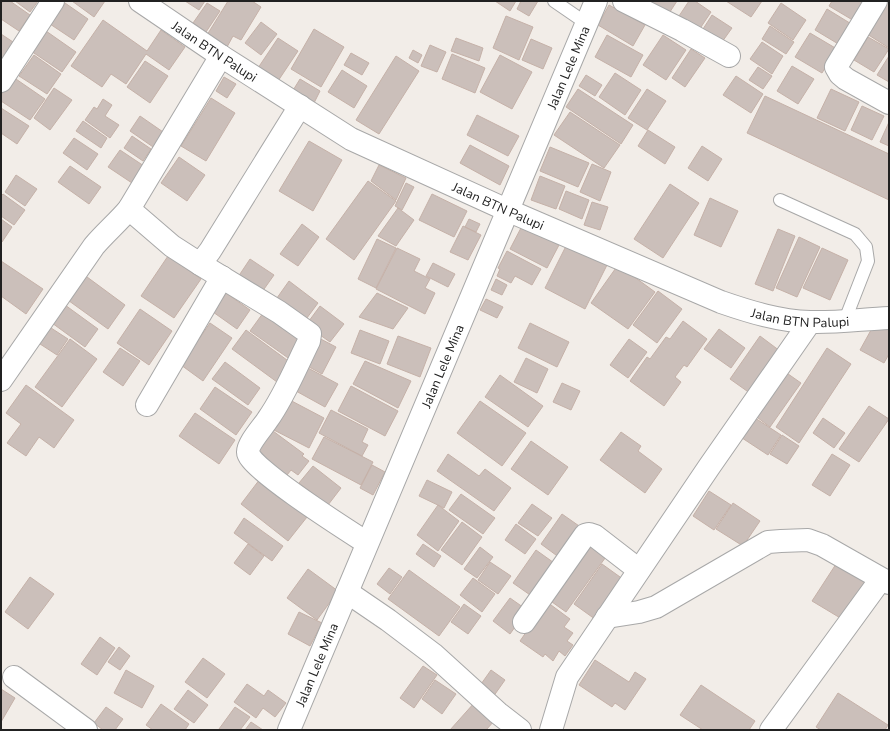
<svg xmlns="http://www.w3.org/2000/svg" width="890" height="731" font-family="'Nunito Sans',sans-serif">
	<style>
		.building { fill: #cbbfba; stroke: #c5b1a8 }
		.lines { fill: none; stroke-linecap: round; stroke-linejoin: round }
		.lane-casing { stroke: #a8a8a8; stroke-width: 14 }
		.street-casing { stroke: #a8a8a8; stroke-width: 24 }
		.lane { stroke: #fff; stroke-width: 12 }
		.street { stroke: #fff; stroke-width: 22 }
		.labels { text-anchor: middle; stroke-width: 4; stroke-linejoin: round; paint-order: stroke }
		.street-label { font-size: 13px; fill: #212121; stroke: #fff }
	</style>
	<rect width="100%" height="100%" fill="#f2ede8"/>
	<path class="building" d="M3 1H10L30 15 19 31 1 19V4Z
		M15 1H38L30 12Z
		M72 1H105L94 17Z
		M185 1H205L199 10Z
		M228 1H252L261 7 241 40 233 36 227 47 207 35Z
		M495 1H516L510 11Z
		M521 1H538L529 16 517 9Z
		M640 1H677L666 18Z
		M689 1H695L711 12 699 30 679 16Z
		M726 1H762L751 17Z
		M832 1H867L856 22 829 6Z
		M887 1H889V48L867 34Z
		M65 3 88 19 74 40 50 24Z
		M207 3 220 11 206 32 193 23Z
		M781 3 806 20 793 40 768 23Z
		M609 5 645 25 633 46 598 25Z
		M827 9 853 25 840 45 815 30Z
		M712 15 732 28 722 42 703 29Z
		M506 16 533 27 519 60 493 48Z
		M103 20 147 51 161 30 185 47 169 70 146 54 126 84 111 74 102 87 71 66Z
		M261 22 277 34 261 55 245 43Z
		M770 26 794 42 786 54 762 39Z
		M314 29 344 47 321 87 291 69Z
		M46 31 76 52 62 72 31 51Z
		M810 33 837 49 822 73 795 57Z
		M1 34 16 44 1 65Z
		M607 35 643 55 631 77 595 57Z
		M663 35 686 50 666 80 643 65Z
		M868 37 889 49 874 72 854 60Z
		M278 38 298 51 276 84 256 71Z
		M456 38 483 48 479 61 451 51Z
		M531 39 552 48 543 69 522 60Z
		M762 42 783 56 772 74 750 59Z
		M430 45 446 52 437 72 421 66Z
		M691 49 705 58 685 87 672 78Z
		M413 50 422 55 418 63 409 58Z
		M351 53 369 63 362 75 344 65Z
		M452 54 485 68 475 93 442 79Z
		M34 55 61 74 47 94 19 76Z
		M500 55 532 72 512 109 480 92Z
		M396 56 419 71 379 134 356 120Z
		M889 56V82L877 75Z
		M145 61 168 76 150 103 127 87Z
		M792 66 814 79 798 104 777 91Z
		M758 67 772 76 763 89 749 80Z
		M342 70 367 86 354 108 328 92Z
		M615 73 641 90 625 115 599 97Z
		M586 75 602 85 595 96 579 86Z
		M736 76 763 94 751 113 723 95Z
		M13 77 45 99 30 120 1 101V95Z
		M224 77 236 84 227 98 216 91Z
		M300 79 320 91 313 105 292 92Z
		M54 88 72 100 50 130 34 118Z
		M578 89 633 125 621 144 566 107Z
		M647 89 666 101 647 130 628 118Z
		M831 89 859 102 845 131 817 118Z
		M765 96 889 154V200L747 133Z
		M211 98 235 113 206 161 181 146Z
		M103 99 112 105 105 116 119 125 110 138 85 120 94 107 97 109Z
		M862 106 884 116 872 140 851 130Z
		M1 108 29 126 17 144 1 133Z
		M570 112 620 145 604 168 554 135Z
		M477 115 519 136 508 156 467 135Z
		M140 116 166 134 156 149 130 131Z
		M83 121 107 138 101 148 76 131Z
		M889 122V146L880 142Z
		M648 130 675 147 665 164 638 146Z
		M132 136 151 149 143 161 124 148Z
		M74 138 98 154 87 170 63 153Z
		M309 141 342 160 313 211 279 191Z
		M470 145 509 166 500 185 460 163Z
		M702 146 722 159 708 181 688 168Z
		M550 147 589 163 578 187 540 171Z
		M120 150 144 166 132 183 108 167Z
		M179 157 205 175 187 201 161 183Z
		M592 164 611 172 600 201 580 192Z
		M379 165 406 178 396 200 371 181Z
		M70 166 101 187 89 204 58 182Z
		M16 175 37 189 25 206 5 192Z
		M540 176 565 186 556 209 531 200Z
		M368 181 396 201 354 260 326 239Z
		M406 183 414 187 402 210 395 206Z
		M670 184 699 203 663 258 634 239Z
		M566 191 589 200 582 219 559 209Z
		M3 194 25 210 14 225 1 216V196Z
		M432 194 467 211 454 237 419 220Z
		M710 198 738 211 721 247 694 235Z
		M592 202 608 207 600 230 584 225Z
		M398 208 414 220 396 246 378 236Z
		M1 219 12 227 2 242 1 241Z
		M469 219 480 224 476 232 465 227Z
		M302 224 319 237 298 266 280 254Z
		M463 226 481 235 468 260 450 252Z
		M522 226 559 245 547 268 510 249Z
		M778 229 795 236 773 291 755 284Z
		M799 237 820 247 797 297 776 288Z
		M570 238 610 259 585 309 545 288Z
		M377 239 396 248 376 288 358 279Z
		M397 248 420 259 414 271 430 279 425 288 435 293 425 314 376 289Z
		M822 248 848 260 830 300 803 288Z
		M507 251 541 269 532 285 515 276 511 283 497 276 500 269 498 268Z
		M168 256 201 279 174 318 141 296Z
		M250 259 274 275 257 299 234 283Z
		M1 261 43 289 26 314 1 296Z
		M433 263 455 274 448 287 426 276Z
		M618 265 655 292 628 329 591 303Z
		M83 274 125 305 108 329 65 298Z
		M496 279 507 285 502 295 491 290Z
		M289 281 318 303 301 326 272 305Z
		M658 291 682 309 657 343 633 325Z
		M226 293 250 310 237 329 213 312Z
		M377 293 408 308 393 329 359 317Z
		M486 299 503 307 497 318 480 310Z
		M65 305 98 329 85 347 52 323Z
		M320 306 344 324 330 342 306 325Z
		M140 309 172 331 149 365 117 343Z
		M266 309 307 339 291 360 250 331Z
		M683 321 707 339 687 367 684 365 675 377 681 382 664 406 630 381 647 357 650 359 666 337 670 339Z
		M876 321 889 329V354L884 363 860 350Z
		M210 323 232 338 203 381 181 365Z
		M530 323 569 342 557 367 518 348Z
		M48 326 68 339 57 355 37 342Z
		M719 329 745 348 731 368 704 349Z
		M246 330 291 363 277 382 232 349Z
		M360 330 389 341 380 364 351 353Z
		M315 336 336 347 322 374 302 363Z
		M398 336 431 348 420 377 387 364Z
		M760 336 784 354 754 396 730 379Z
		M70 339 97 359 62 407 35 387Z
		M629 339 647 352 628 378 610 365Z
		M120 348 140 361 123 386 103 372Z
		M827 348 851 364 799 443 776 427Z
		M526 358 548 369 537 393 514 382Z
		M365 361 411 381 398 408 353 384Z
		M225 362 260 388 248 405 212 379Z
		M308 368 338 384 325 407 296 391Z
		M781 369 801 383 770 427 750 412Z
		M500 375 543 406 528 427 485 397Z
		M562 383 580 391 571 410 553 402Z
		M26 385 74 420 54 448 39 437 26 456 7 443 21 424 6 413Z
		M351 386 398 411 385 436 338 411Z
		M215 387 252 412 236 435 200 409Z
		M286 398 324 418 309 448 270 428Z
		M480 401 526 433 502 466 457 433Z
		M869 406 889 419 859 462 839 449Z
		M331 410 368 429 362 442 368 445 362 456 319 433Z
		M195 413 235 440 219 464 179 436Z
		M752 416 781 435 768 455 739 436Z
		M823 418 845 433 834 448 813 433Z
		M273 431 304 454 302 456 309 461 298 475 291 470 283 480 253 457Z
		M621 432 641 446 638 451 662 469 645 493 600 460Z
		M782 435 799 446 787 464 770 454Z
		M324 437 373 462 361 485 312 459Z
		M531 441 568 467 548 495 511 469Z
		M448 454 479 476 485 469 511 488 494 511 437 471Z
		M832 454 850 465 830 496 812 485Z
		M372 465 385 472 373 495 360 488Z
		M313 466 341 488 328 505 299 483Z
		M263 475 311 512 288 541 241 504Z
		M427 480 452 492 444 508 419 496Z
		M709 491 731 505 714 530 693 516Z
		M461 494 495 518 483 534 449 510Z
		M733 503 760 521 743 546 716 529Z
		M532 504 552 518 538 536 518 523Z
		M438 505 459 521 438 551 417 535Z
		M562 514 582 528 560 558 541 544Z
		M244 518 283 546 272 561 234 533Z
		M462 522 482 537 462 565 441 550Z
		M516 524 536 539 525 554 505 540Z
		M587 539 608 554 566 612 545 597Z
		M248 544 264 556 250 575 234 563Z
		M423 544 441 556 434 567 416 554Z
		M480 547 493 557 477 578 464 569Z
		M536 550 557 565 533 597 513 583Z
		M838 561 867 580 842 619 812 601Z
		M490 562 511 576 498 594 478 580Z
		M602 564 627 582 599 622 574 604Z
		M389 568 402 577 390 594 377 584Z
		M308 569 338 591 317 620 287 598Z
		M409 570 460 607 439 636 388 599Z
		M30 577 54 594 28 629 5 612Z
		M473 578 495 594 482 612 460 595Z
		M510 598 527 610 510 634 493 621Z
		M547 602 570 619 564 627 573 633 567 641 573 645 565 656 559 651 553 661 545 654 543 657 520 641Z
		M464 604 481 616 468 634 451 622Z
		M299 612 322 623 310 646 288 634Z
		M100 637 115 648 97 675 81 664Z
		M119 647 130 656 120 670 108 662Z
		M203 658 225 674 207 698 185 682Z
		M595 660 629 682 635 672 646 679 625 710 615 703 612 707 579 685Z
		M423 666 437 675 414 708 400 698Z
		M126 670 154 686 142 708 114 693Z
		M491 670 505 680 493 697 479 687Z
		M435 680 456 694 442 714 422 699Z
		M247 684 264 696 268 690 286 703 275 717 263 708 256 718 234 702Z
		M701 685 755 721 749 730H703L680 715Z
		M1 689 15 698 1 722Z
		M188 690 208 705 194 723 174 709Z
		M838 693 888 725 885 730H821L816 727Z
		M475 702 495 720 486 730H450Z
		M161 704 189 724 185 730H153L146 725Z
		M106 707 123 719 115 730H103L94 723Z
		M235 707 250 717 240 730H221L219 729Z
		M251 722 263 730H245Z"/>
	<g class="lines">
		<defs>
			<path id="lane" d="M554 1 586 23
				M780 200 855 234 866 247 868 261 845 320"/>
			<g id="street">
				<path id="s1" d="M140 1 221 56 351 139 507 210 721 302C750 312 779 321 810 322 835 323 864 319 889 318"/>
				<path d="M624 1 682 30 729 56"/>
				<path d="M876 1 836 67 840 74 846 79 889 103"/>
				<path d="M1 81 53 1"/>
				<path d="M129 209 172 246 200 264 210 251 300 106"/>
				<path d="M200 264 279 312 310 334 309 341C296 367 285 395 268 419 263 427 248 443 248 452 247 467 350 532 367 543"/>
				<path d="M1 380 94 246C105 233 118 222 129 209L221 56"/>
				<path d="M147 405 222 277"/>
				<path d="M347 592 388 620 433 654 498 713 520 730"/>
				<path d="M607 617 639 612 656 607 768 542 781 541 808 540 822 545 889 583"/>
				<path d="M524 622 585 535 589 534 595 536 639 570"/>
				<path d="M14 677 86 730"/>
				<path id="s2" d="M289 730 596 1"/>
				<path d="M551 730 567 677 709 467 810 322"/>
				<path d="M771 730 881 579"/>
			</g>
		</defs>
		<use href="#lane" class="lane-casing"/>
		<use href="#street" class="street-casing"/>
		<use href="#lane" class="lane"/>
		<use href="#street" class="street"/>
	</g>
	<g class="labels">
		<g class="street-label">
			<text dy="5" stroke="none"><textPath href="#s1" startOffset="90">Jalan BTN Palupi</textPath></text>
			<text dy="5" stroke="none"><textPath href="#s2" startOffset="719">Jalan Lele Mina</textPath></text>
			<text dy="5" stroke="none"><textPath href="#s1" startOffset="414">Jalan BTN Palupi</textPath></text>
			<text dy="5" stroke="none"><textPath href="#s1" startOffset="738">Jalan BTN Palupi</textPath></text>
			<text dy="5" stroke="none"><textPath href="#s2" startOffset="395">Jalan Lele Mina</textPath></text>
			<text dy="5" stroke="none"><textPath href="#s2" startOffset="71">Jalan Lele Mina</textPath></text>
		</g>
	</g>
	<rect width="890" height="731" fill="none" stroke="#212121" stroke-width="4"/>
</svg>
